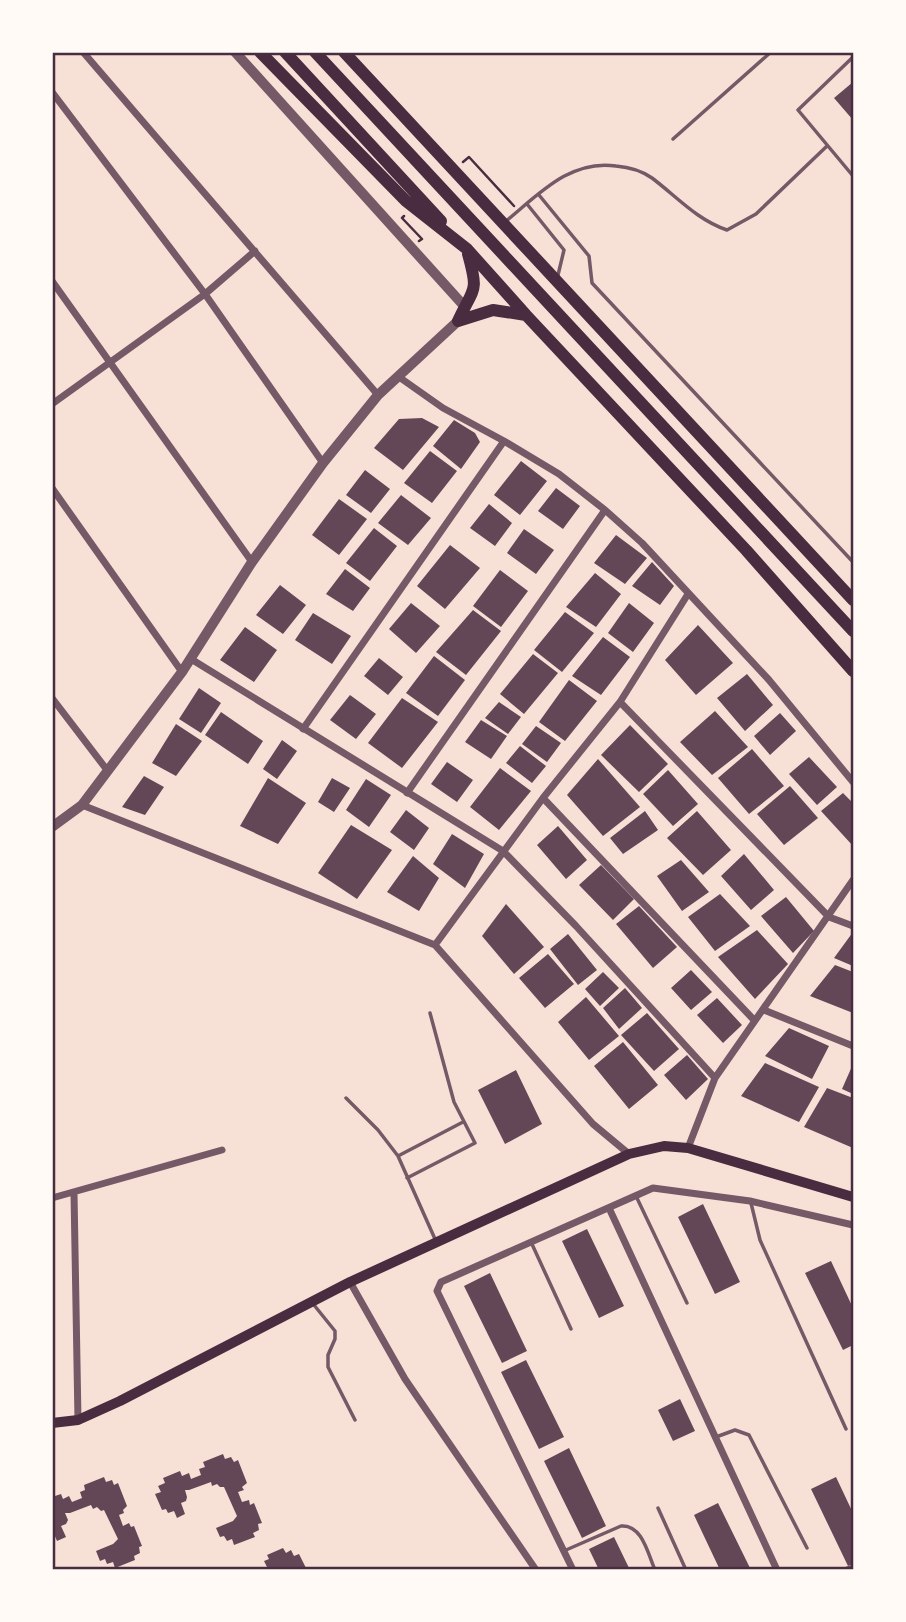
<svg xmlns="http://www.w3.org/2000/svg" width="906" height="1622" font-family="'Alegreya Sans',sans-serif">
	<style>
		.building { fill: #644757 }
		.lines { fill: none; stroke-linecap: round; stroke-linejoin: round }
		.path { stroke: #4a2c40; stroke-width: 2.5 }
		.service { stroke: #755966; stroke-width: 3.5 }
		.minor { stroke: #755966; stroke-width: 7 }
		.tertiary { stroke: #755966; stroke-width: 10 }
		.secondary { stroke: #4a2c40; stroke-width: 10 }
		.trunk { stroke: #4a2c40; stroke-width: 12 }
		.neatline { fill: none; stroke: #4a2c40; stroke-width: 2.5 }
	</style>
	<rect width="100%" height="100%" fill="#f7e1d7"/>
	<path class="building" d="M853 82V120L834 98Z
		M422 418 439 427 403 470 374 448 399 419Z
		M454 420 475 433 480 442 461 469 433 446Z
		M430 451 457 471 432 503 404 483Z
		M521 461 547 481 520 515 494 495Z
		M365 470 390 489 371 513 346 495Z
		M556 488 580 506 563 529 538 511Z
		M401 495 431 518 408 545 378 523Z
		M339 499 367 519 339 555 312 535Z
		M489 504 512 523 495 546 470 528Z
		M374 528 397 546 370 581 346 563Z
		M524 529 554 550 536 574 507 553Z
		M616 535 647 558 625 584 594 563Z
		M450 545 480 568 445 609 417 586Z
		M652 562 674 586 660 605 632 586Z
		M345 569 370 588 353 611 326 594Z
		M500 570 528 591 501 627 473 606Z
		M595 573 621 594 596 627 566 607Z
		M280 585 306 605 283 634 256 615Z
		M411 603 440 626 416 653 389 629Z
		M629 603 654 623 633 652 608 633Z
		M473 610 501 631 466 675 436 652Z
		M565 612 594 633 562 672 534 650Z
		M313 613 351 636 332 664 295 640Z
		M698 625 733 663 696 695 665 660Z
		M245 627 277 650 254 682 220 660Z
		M603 637 630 657 601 695 572 676Z
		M533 654 558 673 524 714 500 694Z
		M434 656 465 680 438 716 406 693Z
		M379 658 403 677 388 695 364 676Z
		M747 674 773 705 745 731 717 698Z
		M569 680 597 701 565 741 539 722Z
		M199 688 221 703 201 733 179 719Z
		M350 695 376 714 356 739 330 720Z
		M402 698 438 722 402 768 368 743Z
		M499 702 521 717 508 734 485 718Z
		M715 711 748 747 712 775 680 742Z
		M221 712 263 741 248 764 205 735Z
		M780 713 796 731 770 755 754 736Z
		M481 720 507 736 491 759 465 742Z
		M176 724 202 741 176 776 152 763Z
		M630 725 668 764 639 792 601 755Z
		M536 726 561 743 547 762 522 744Z
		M282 740 297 751 277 779 263 769Z
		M520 746 546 766 532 783 506 763Z
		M752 749 784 786 749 814 718 778Z
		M809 757 837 787 817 805 789 774Z
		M598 759 640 807 603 836 567 795Z
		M447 762 473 780 457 802 431 784Z
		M500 768 531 791 499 830 470 807Z
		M668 770 698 804 673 826 643 794Z
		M144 776 164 787 145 815 122 807Z
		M268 778 306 803 278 844 240 826Z
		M332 778 350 788 334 812 318 802Z
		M366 779 391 795 369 827 346 810Z
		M790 786 818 818 784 845 757 814Z
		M843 793 853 803V846L821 811Z
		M406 810 429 828 414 850 390 832Z
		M645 811 658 830 623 854 610 838Z
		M697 811 731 850 703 875 667 838Z
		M351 825 392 850 357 899 318 873Z
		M558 826 587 860 566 879 537 845Z
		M452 834 484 854 465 888 433 864Z
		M744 854 774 890 751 910 721 876Z
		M413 856 439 878 419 911 387 892Z
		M681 860 709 892 682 911 657 876Z
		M601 865 634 899 613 920 579 885Z
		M720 894 750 926 715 951 688 917Z
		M786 897 814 931 793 953 761 916Z
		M506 904 544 947 514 974 482 936Z
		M639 906 677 947 653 968 616 924Z
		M757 930 788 964 755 999 718 957Z
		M853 932V966L834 958Z
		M568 934 597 970 578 985 550 949Z
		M548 954 574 984 545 1008 519 978Z
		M835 965 853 972V1013L810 996Z
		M691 970 712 992 691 1010 671 988Z
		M603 972 619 988 600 1006 585 989Z
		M625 988 642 1008 619 1029 603 1008Z
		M586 997 619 1036 589 1060 558 1022Z
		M717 998 742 1025 723 1043 697 1015Z
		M647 1013 679 1049 654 1071 621 1035Z
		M789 1028 829 1046 812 1079 765 1056Z
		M623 1042 658 1085 629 1109 594 1066Z
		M687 1055 708 1079 686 1100 664 1075Z
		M765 1063 819 1087 799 1122 741 1096Z
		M853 1064V1094L842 1089Z
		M516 1070 542 1124 505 1144 478 1090Z
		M827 1088 853 1098V1148L804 1127Z
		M703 1204 740 1282 715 1294 678 1217Z
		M587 1229 624 1306 599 1318 562 1241Z
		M831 1261 853 1308V1345L843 1350 805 1273Z
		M490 1273 527 1351 502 1363 464 1286Z
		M526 1360 564 1437 539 1449 501 1372Z
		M680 1399 695 1431 673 1441 658 1410Z
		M569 1448 606 1526 582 1538 544 1461Z
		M223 1454 225 1459 231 1457 234 1462 238 1460 247 1483 242 1487 244 1490 238 1492 242 1502 249 1500 250 1505 254 1503 262 1523 258 1524 259 1530 253 1533 255 1537 234 1545 232 1539 227 1541 224 1536 220 1537 216 1528 233 1521 237 1516 224 1487H220L217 1484 212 1486 211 1482 189 1490H185L187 1497 186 1501 181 1503 185 1514 177 1518 174 1511 168 1513 166 1509 162 1510 155 1494 161 1492 158 1486 165 1483 163 1478 180 1471 182 1476 189 1473 191 1479 201 1475 199 1469 205 1467 203 1462Z
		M104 1477 106 1482 112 1480 114 1485 118 1483 127 1506 123 1510 124 1513 119 1515 123 1526 129 1523 131 1527 134 1526 142 1546 139 1547 140 1553 134 1556 135 1560 115 1568 113 1562 107 1564 105 1559 100 1561 96 1551 113 1544 118 1539 104 1510 101 1511 97 1507 93 1509 91 1505 70 1513H65L68 1520 66 1524 61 1526 66 1537 57 1541 54 1534 52 1535V1497L61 1494 63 1499 69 1496 72 1502 82 1498 80 1492 85 1490 84 1485Z
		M836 1477 853 1513V1564L848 1566 811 1489Z
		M718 1503 751 1570H720L694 1515Z
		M614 1537 630 1570H599L589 1549Z
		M283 1548 286 1553 291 1550 294 1556 299 1554 307 1570H261L267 1567 264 1561 269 1559 267 1555Z"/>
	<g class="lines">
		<path class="path" d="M463 162 469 157 514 206
			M404 216 402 218 422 239 419 241"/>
		<path class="service" d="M853 57 798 110 853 176
			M673 139 771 52
			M539 195 589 256 592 283 853 562
			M527 204 564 250 558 275
			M505 222C538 195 570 159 616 166 628 167 642 171 652 178 676 196 697 220 727 230L756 214 827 146
			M346 1098 378 1130 398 1156 435 1239
			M398 1156 463 1122
			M407 1178 475 1143 454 1102 430 1013
			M636 1196 687 1303
			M751 1203 760 1240 846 1429
			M531 1242 571 1329
			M314 1305 335 1331V1339L328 1355V1367L355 1420
			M716 1437 735 1430 749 1435 807 1548
			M658 1508 686 1570
			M566 1550 621 1526C642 1524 648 1554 655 1570"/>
		<path class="minor" d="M83 52 378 395
			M52 92 205 294 323 463
			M52 281 252 562
			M399 377 443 408 504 441 559 474 605 510 642 543 769 680 853 782
			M52 404 205 294 255 251
			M52 488 182 672
			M191 659 503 851 576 926 715 1078
			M52 698 107 770
			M620 702 829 917 853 926
			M303 729 504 441
			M407 793 605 510
			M543 798 754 1020
			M82 805 435 945 593 1124 629 1154
			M435 945 543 798 620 702 688 594
			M764 1010 853 1046
			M688 1148 715 1078 853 880
			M74 1193 78 1420
			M52 1198 222 1150
			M609 1208 777 1570
			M350 1282 405 1379 536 1570
			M573 1570 437 1291 441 1282 653 1188 750 1201 853 1225
			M847 1570 853 1568"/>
		<path class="tertiary" d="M235 52 465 307
			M52 827 82 805 182 672 252 562 323 463 378 395 458 321"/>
		<path class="secondary" d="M52 1423 78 1420 120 1401 350 1282 629 1154 664 1146 688 1148 853 1197"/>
		<path class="trunk" d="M260 52 406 201 467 249 526 315 746 550 853 671
			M285 52 441 221
			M315 52 853 631
			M344 52 853 600
			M458 321C474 286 479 294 468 254
			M458 321 493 310 526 315"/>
	</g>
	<rect width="906" height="1622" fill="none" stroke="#fffaf5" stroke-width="108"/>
	<rect x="54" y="54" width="798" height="1514" class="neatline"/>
</svg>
